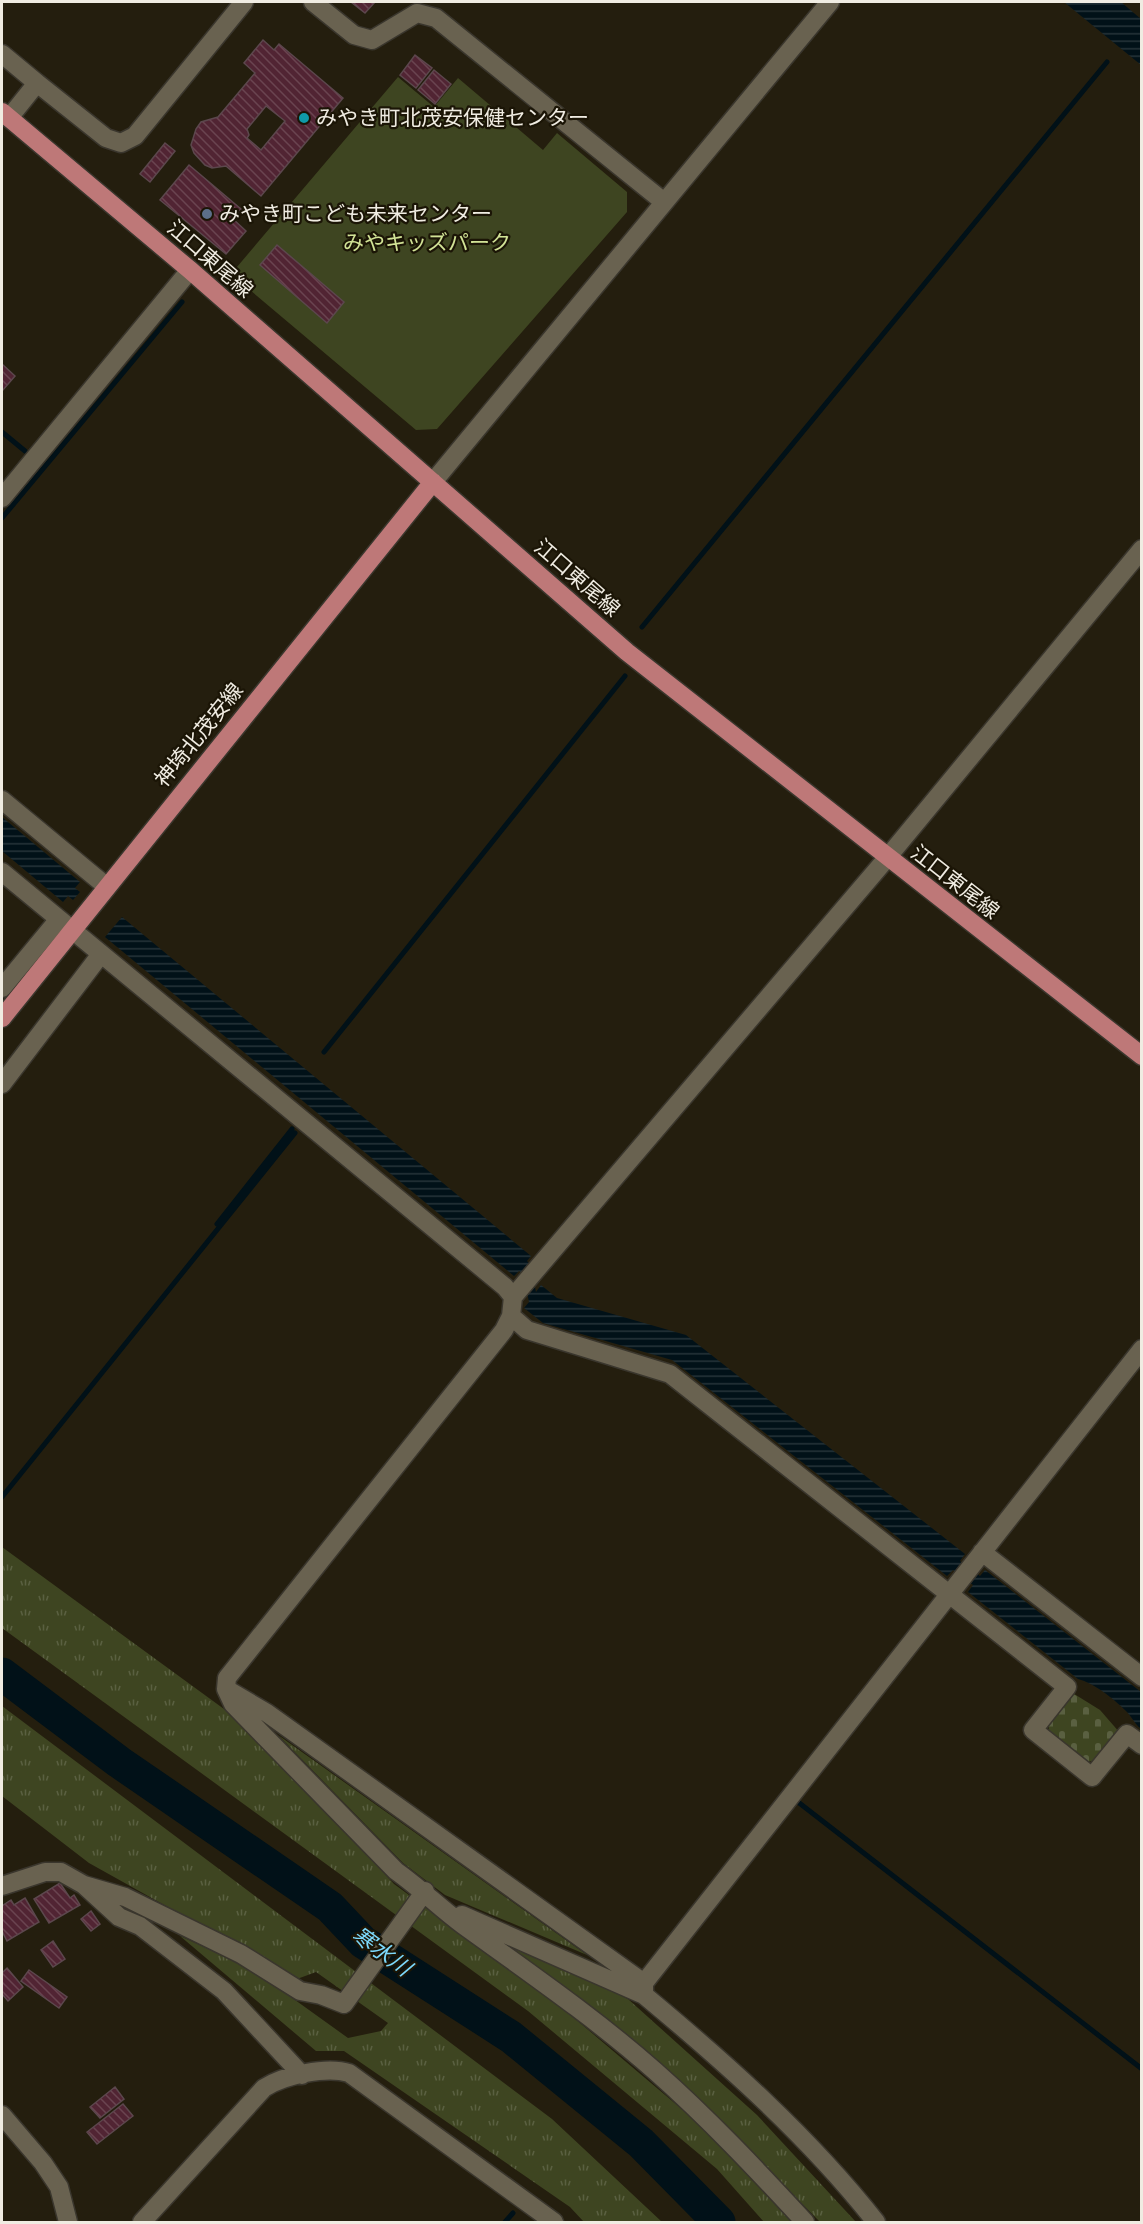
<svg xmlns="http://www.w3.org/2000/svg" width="1143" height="2224" font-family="Roboto,'Noto Sans JP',sans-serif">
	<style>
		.grass { fill: url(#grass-tufts) }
		.cemetery { fill: url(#cemetery-stones) }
		.park { fill: #3e4521 }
		.water { fill: url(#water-rules) }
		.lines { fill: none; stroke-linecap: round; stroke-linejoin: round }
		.stream { stroke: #011118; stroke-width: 5 }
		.river { stroke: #011118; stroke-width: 33 }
		.building { fill: url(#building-back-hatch); stroke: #5c474d; stroke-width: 1.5; fill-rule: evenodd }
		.minor-casing { stroke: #3a362d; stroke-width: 21 }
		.major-casing { stroke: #3a362d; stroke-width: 21 }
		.minor { stroke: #696250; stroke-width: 18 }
		.major { stroke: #be7878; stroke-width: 18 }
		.culture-dot { fill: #0f9aa8; stroke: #1b1506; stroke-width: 2 }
		.service-dot { fill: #5c6f8a; stroke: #1b1506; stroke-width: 2 }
		.labels { text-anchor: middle; stroke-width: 4.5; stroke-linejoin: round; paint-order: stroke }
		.poi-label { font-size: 21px; fill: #f0ece2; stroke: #1b1506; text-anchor: start }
		.park-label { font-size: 21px; fill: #d2e396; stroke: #1b1506 }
		.street-label { font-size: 21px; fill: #f0ece2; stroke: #1b1506 }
		.water-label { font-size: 22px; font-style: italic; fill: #7cd8fb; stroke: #1b1506 }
	</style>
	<defs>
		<pattern id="grass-tufts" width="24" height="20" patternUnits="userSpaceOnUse" patternTransform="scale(1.5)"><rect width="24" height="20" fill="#3e4521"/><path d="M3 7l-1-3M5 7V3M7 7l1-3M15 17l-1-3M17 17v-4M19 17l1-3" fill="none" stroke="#5a6041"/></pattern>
		<pattern id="cemetery-stones" width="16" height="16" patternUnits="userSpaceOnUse" patternTransform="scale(1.5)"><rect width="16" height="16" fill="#3e4521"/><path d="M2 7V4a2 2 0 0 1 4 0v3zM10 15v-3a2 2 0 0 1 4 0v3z" fill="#5a6041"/></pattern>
		<pattern id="water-rules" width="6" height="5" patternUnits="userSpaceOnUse" patternTransform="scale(1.5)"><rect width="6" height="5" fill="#011118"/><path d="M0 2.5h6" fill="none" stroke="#263439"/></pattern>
		<pattern id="building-back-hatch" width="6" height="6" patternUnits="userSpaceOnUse" patternTransform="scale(1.5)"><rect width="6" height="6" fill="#512433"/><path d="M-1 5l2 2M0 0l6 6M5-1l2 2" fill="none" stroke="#6a4450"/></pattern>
	</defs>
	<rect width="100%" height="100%" fill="#241e0e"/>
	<path class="grass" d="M2 1547 250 1728 394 1884 560 2006 723 2144 793 2222H764L717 2169 528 2011 2 1628Z
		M2 1706 552 2119 662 2222H584L570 2207 344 2051H316L180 1936 249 1967 348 2038 381 2031 388 2023 316 1972 297 1979 89 1863 2 1796Z
		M278 1735 587 1955 445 1895 403 1863Z
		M488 1932 628 1999 757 2115 856 2222H820L711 2111 582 2000Z"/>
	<path class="cemetery" d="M1071 1692 1100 1710 1120 1733 1096 1760 1084 1763 1049 1732 1048 1718Z"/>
	<path class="park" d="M398 77 434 107 458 78 543 150 557 133 627 192V212L437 429 416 430 231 274Z"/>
	<path class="water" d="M1064 2H1121L1141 19V65Z
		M2 817 80 882 75 888 80 892 73 900 68 896 63 902 2 851Z
		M122 917 531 1256 527 1261 530 1264 536 1292 541 1285 557 1298 686 1335 965 1554 960 1561 980 1576 985 1570 1141 1692V1729C1134 1723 1132 1717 1126 1711 1114 1699 1094 1683 1078 1679L968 1592 973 1585 953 1570 947 1576 672 1360 543 1323 524 1308 529 1302 523 1274 519 1271 514 1276 105 937Z"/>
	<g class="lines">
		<path class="stream" d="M2 432 25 451
			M2 518 182 302
			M642 627 1107 62
			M324 1052 625 676
			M217 1224 292 1129
			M2 1497 295 1133
			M798 1802 1142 2069
			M505 2222 513 2213"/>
		<path class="river" d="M2 1674 119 1762 330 1907 363 1942 511 2037 641 2143 719 2222"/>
	</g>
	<path class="building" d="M351 2H375L365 13Z
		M263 40 274 50 279 44 343 98 261 196 226 166 212 168 205 165 194 153 191 145 196 129 201 122 218 117 255 73 244 63ZM266 106 285 121 261 150 247 138 249 135 247 129Z
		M415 55 432 68 416 88 400 75Z
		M434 70 451 84 435 104 418 90Z
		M165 143 175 151 150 182 140 174Z
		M189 165 241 209 233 219 246 231 226 254 160 200Z
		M277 245 344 302 327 323 260 265Z
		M2 364 15 376 2 391Z
		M60 1883 70 1898 74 1895 80 1905 49 1923 34 1899Z
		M25 1898 39 1922 7 1941 2 1931V1906L11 1900 14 1905Z
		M91 1911 100 1924 91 1931 81 1919Z
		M53 1941 65 1959 53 1967 41 1950Z
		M7 1968 23 1987 8 2001 2 1994V1973Z
		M29 1970 67 1997 59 2008 21 1981Z
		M115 2087 124 2099 100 2118 90 2107Z
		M123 2104 133 2116 97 2144 87 2132Z"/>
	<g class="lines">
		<defs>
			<path id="minor" d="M313 2 354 35 372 40 417 13 436 18 664 202
				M2 54 37 83 9 118
				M37 83 106 138 121 143 135 136 244 2
				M433 482 830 2
				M2 498 190 270
				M2 800 106 886
				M2 872 505 1287 513 1297
				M2 988 59 919
				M2 1084 101 954
				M511 1316 527 1330 670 1374 1067 1687 1033 1730 1092 1777 1127 1734 1142 1745
				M982 1552 1142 1677
				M228 1690 267 1713 644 1983V1995C727 2064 809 2137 876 2222
				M84 1885 125 1897 241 1954 300 1991 321 1995 344 2004 425 1891
				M2 1886 45 1872H61L84 1885 119 1917 140 1926 224 1991 302 2075
				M462 1915 644 1995
				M644 1983 1142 1349
				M2 2115 43 2163 59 2187 68 2222
				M142 2222 264 2088C284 2075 327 2066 349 2073L554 2222
				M805 2222C757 2170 708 2118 655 2071 595 2018 528 1972 463 1925 440 1908 420 1888 396 1871L233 1704 226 1689 227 1678 504 1330 511 1316 513 1297 887 858 1142 549"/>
			<path id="major" d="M2 112 190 270 627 652 1142 1056
				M2 1018 433 482"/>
		</defs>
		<use href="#minor" class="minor-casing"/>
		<use href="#major" class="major-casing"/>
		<use href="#minor" class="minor"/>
		<use href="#major" class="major"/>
	</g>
	<circle class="culture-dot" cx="304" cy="118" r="6"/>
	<circle class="service-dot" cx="207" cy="214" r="6"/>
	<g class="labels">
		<g class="poi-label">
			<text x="316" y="125">みやき町北茂安保健センター</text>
			<text x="219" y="221">みやき町こども未来センター</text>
		</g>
		<g class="park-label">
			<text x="427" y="250">みやキッズパーク</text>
		</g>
		<g class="street-label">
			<text transform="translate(210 259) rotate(41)" y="7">江口東尾線</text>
			<text transform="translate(577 578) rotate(41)" y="7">江口東尾線</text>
			<text transform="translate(199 735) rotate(-51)" y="7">神埼北茂安線</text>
			<text transform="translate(955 882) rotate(38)" y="7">江口東尾線</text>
		</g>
		<g class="water-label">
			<text transform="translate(382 1951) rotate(36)" y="8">寒水川</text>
		</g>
	</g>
	<rect width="1143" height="2224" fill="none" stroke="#f0ece2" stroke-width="6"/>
</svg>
